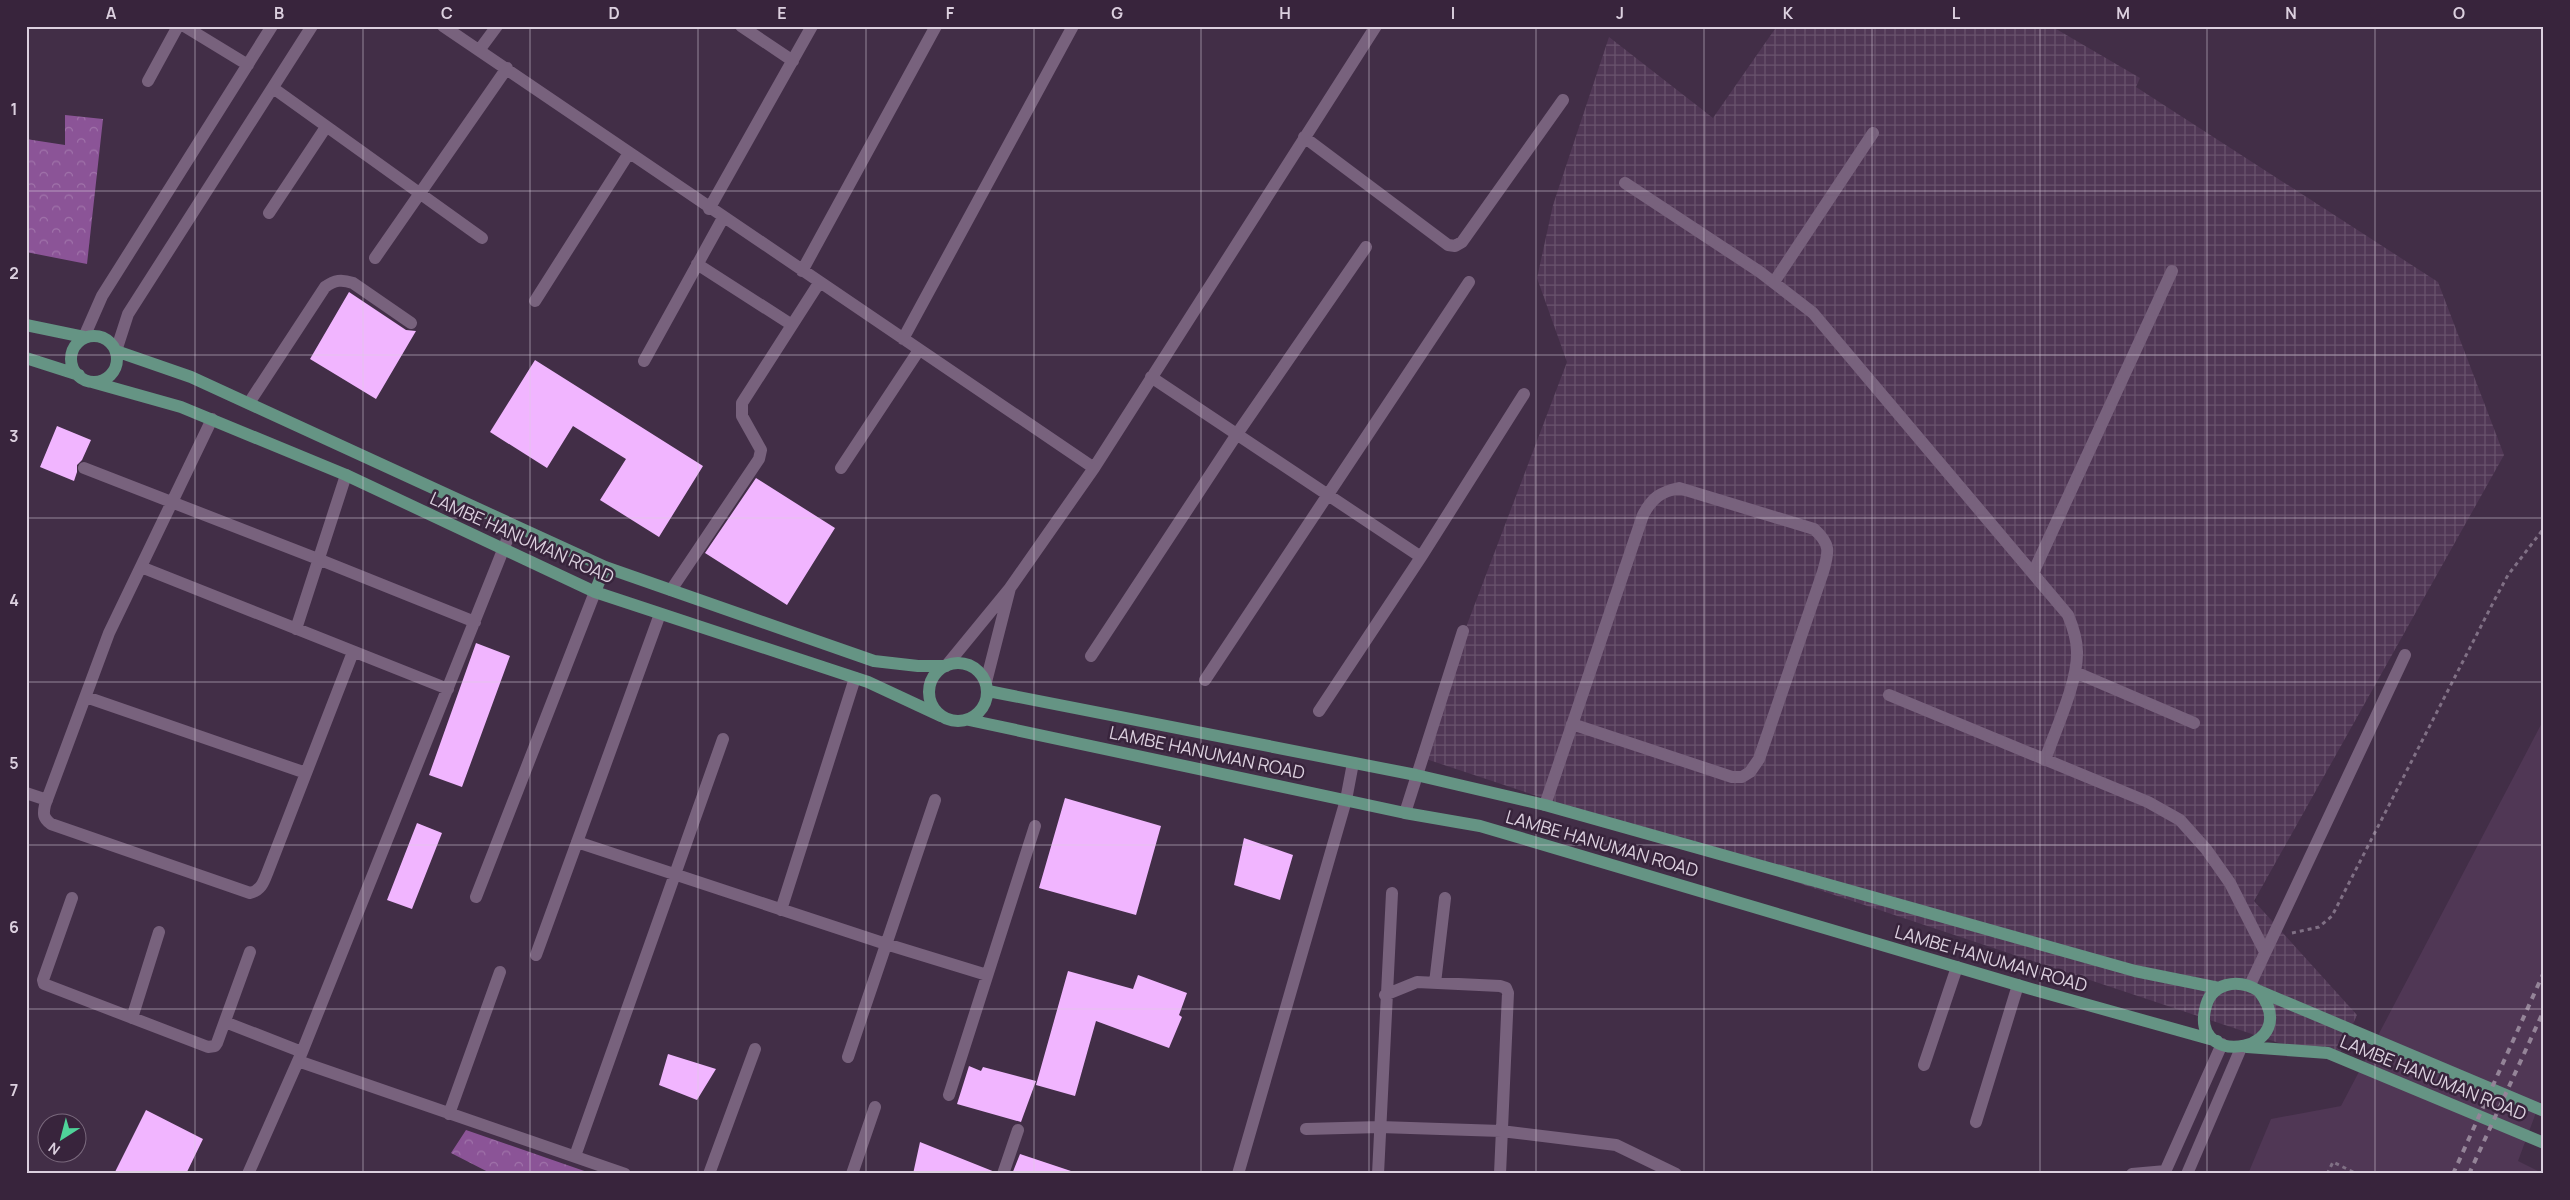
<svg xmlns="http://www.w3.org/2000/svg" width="2570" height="1200" font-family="Manrope,sans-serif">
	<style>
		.built { fill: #503755 }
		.industrial { fill: url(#industrial-grid) }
		.forest { fill: url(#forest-crowns) }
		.building { fill: #f1b5ff }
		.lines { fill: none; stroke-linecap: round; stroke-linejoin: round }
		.path { stroke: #807085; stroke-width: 3; stroke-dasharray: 4 4; stroke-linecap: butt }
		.minor { stroke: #78627d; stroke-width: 12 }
		.major { stroke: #659484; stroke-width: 12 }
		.rail { stroke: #948498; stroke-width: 4; stroke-dasharray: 6 6; stroke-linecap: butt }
		.grid { fill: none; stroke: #dcd0df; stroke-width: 1; stroke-opacity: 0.55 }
		.labels { text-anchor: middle; stroke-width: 5; stroke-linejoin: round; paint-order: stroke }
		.street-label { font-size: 18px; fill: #dcd0df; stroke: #38243c }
		.neatline { fill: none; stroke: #dcd0df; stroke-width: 2 }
		.grid-label { font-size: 16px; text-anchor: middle; font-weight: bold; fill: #dcd0df }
	</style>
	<defs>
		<pattern id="industrial-grid" width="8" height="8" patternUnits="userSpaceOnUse" patternTransform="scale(1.25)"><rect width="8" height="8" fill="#503755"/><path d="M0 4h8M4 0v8" fill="none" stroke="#69536d"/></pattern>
		<pattern id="forest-crowns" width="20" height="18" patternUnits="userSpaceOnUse" patternTransform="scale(1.25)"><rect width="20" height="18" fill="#8b5497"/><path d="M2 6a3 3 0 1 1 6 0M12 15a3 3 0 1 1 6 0" fill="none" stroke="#a073aa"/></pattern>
	</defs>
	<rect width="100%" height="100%" fill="#422e47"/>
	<path class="built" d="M2544 719V1091L2518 1161 2544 1174H2248L2271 1119 2341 1106Z"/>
	<path class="industrial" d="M1777 26H2051L2140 78 2136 87 2438 282 2504 455 2254 901 2357 1015 2336 1062 1417 756 1567 362 1537 278 1553 205 1609 37 1713 118Z"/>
	<path class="forest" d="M65 115 103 119 87 264 26 252V139L65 145Z
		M466 1130 593 1174H492L451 1153Z"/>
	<path class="building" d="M349 292 406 330 416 331 376 399 310 359Z
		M535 360 703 466 659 537 600 500 626 459 573 426 547 468 490 432Z
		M57 426 91 440 82 460 77 465V472L74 481 40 467Z
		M756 478 835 528 787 605 705 553Z
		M476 643 510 656 462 787 429 775Z
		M1065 798 1161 826 1136 915 1039 888Z
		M417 823 442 833 412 909 387 900Z
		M1244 838 1293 855 1280 900 1234 885Z
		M1068 971 1133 989 1138 975 1187 993 1179 1015 1182 1017 1169 1048 1096 1021 1075 1096 1036 1085Z
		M668 1054 716 1069 697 1100 659 1085Z
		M969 1066 981 1071 983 1067 1036 1081 1021 1122 957 1104Z
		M146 1110 203 1139 186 1174H114Z
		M920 1142 995 1172V1174H913Z
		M1020 1154 1071 1171 1070 1174H1012Z"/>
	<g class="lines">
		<path class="path" d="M2292 933 2319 927 2332 916 2495 599 2508 575 2544 528
			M2327 1174 2333 1162 2357 1174"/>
		<path class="minor" d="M184 26 248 65
			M443 26 1094 468
			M741 26 793 61
			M480 49 497 26
			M148 81 178 26
			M273 88 482 238
			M1304 137 1448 245 1455 246 1462 242 1563 100
			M1625 183 1760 272 1813 313 2068 615C2073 627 2077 639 2077 652 2078 682 2055 731 2045 760
			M709 209 812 26
			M269 213 326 127
			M375 258 507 68
			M697 264 792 325
			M802 271 936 26
			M1774 282 1873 133
			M535 301 629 153
			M84 337 102 296 272 26
			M903 339 1073 26
			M116 351 128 314 312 26
			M644 361 723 218
			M1151 377 1421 557
			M249 403 325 287C335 280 341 279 353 283L411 323
			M212 419 109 633 45 805C43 814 43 818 51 824L250 893C262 890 264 881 268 871L353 652
			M84 468 318 559 475 622
			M841 468 919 350
			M141 567 448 689
			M2033 573 2172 271
			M1010 588 1094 468 1376 26
			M671 590 759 459 761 450 742 416V403L819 283
			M296 629 346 475
			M1091 656 1237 434 1366 247
			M946 666 1010 588 986 682
			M2075 672 2194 723
			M1205 680 1469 282
			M1889 695 2148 802 2180 820 2206 849 2230 883 2265 952
			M86 697 306 773
			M1319 711 1421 557 1524 394
			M26 793 47 800
			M1545 805 1643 515C1652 498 1660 492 1679 488L1814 529C1831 544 1829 552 1823 572L1759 759 1750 772 1742 777H1732L1572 724
			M1405 813 1463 631
			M577 842 886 944 987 975
			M476 897 595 592
			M72 898 43 980 44 984 208 1047 215 1046 217 1043 250 952
			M781 910 855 678
			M536 955 660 614
			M1435 983 1445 898
			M2250 985 2405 655
			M1385 995 1417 982 1500 986 1506 988 1508 993 1500 1174
			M132 1018 159 932
			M225 1022 302 1052
			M848 1057 935 800
			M298 1061 625 1174
			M1924 1065 1957 967
			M949 1095 1035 826
			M449 1114 500 972
			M1976 1122 2018 985
			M1306 1129 1380 1127 1501 1131 1616 1145 1676 1174
			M575 1156 723 739
			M248 1174 302 1052 513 525
			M709 1174 755 1049
			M852 1174 875 1107
			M1003 1174 1018 1130
			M1238 1174 1346 800 1353 763
			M1378 1174 1392 893
			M2132 1174 2166 1171
			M2164 1174 2222 1044
			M2187 1174 2241 1048"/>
		<path class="major" d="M26 325 84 337
			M71 359a23 23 0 1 1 46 0a23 23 0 1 1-46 0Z
			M116 351 191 377 605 567 874 661 918 666H946
			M26 358 79 375
			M92 382 181 407 346 475 595 592 868 682 941 716
			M595 592 605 567
			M929 692a29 29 0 1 1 58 0a29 29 0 1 1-58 0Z
			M988 691 1416 775 1545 805 2135 971 2219 988
			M969 720 1405 813 1480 826 2031 989 2217 1041
			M2259 991C2305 1051 2192 1070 2205 1010 2210 982 2238 978 2259 991L2544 1111
			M2247 1047 2328 1053 2544 1143"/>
		<path class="rail" d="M2453 1174 2544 972
			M2469 1174 2544 1010"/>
	</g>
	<path class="grid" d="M195 26V1174M363 26V1174M530 26V1174M698 26V1174M866 26V1174M1034 26V1174M1201 26V1174M1369 26V1174M1536 26V1174M1704 26V1174M1872 26V1174M2040 26V1174M2207 26V1174M2375 26V1174M26 191H2544M26 355H2544M26 518H2544M26 682H2544M26 845H2544M26 1009H2544"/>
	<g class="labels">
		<g class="street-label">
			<text transform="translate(522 538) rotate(24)" y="6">LAMBE HANUMAN ROAD</text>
			<text transform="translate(1207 753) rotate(12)" y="6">LAMBE HANUMAN ROAD</text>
			<text transform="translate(1602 844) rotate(16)" y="6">LAMBE HANUMAN ROAD</text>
			<text transform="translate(1991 959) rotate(16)" y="6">LAMBE HANUMAN ROAD</text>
			<text transform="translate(2433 1078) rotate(22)" y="6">LAMBE HANUMAN ROAD</text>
		</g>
	</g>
	<rect width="2570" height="1200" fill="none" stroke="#38243c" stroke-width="55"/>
	<g transform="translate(62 1138) rotate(216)"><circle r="24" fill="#38243c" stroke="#7a697d"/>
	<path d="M0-4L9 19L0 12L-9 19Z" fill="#4fd399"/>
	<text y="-8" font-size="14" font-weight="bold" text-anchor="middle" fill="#dcd0df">N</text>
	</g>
	<rect x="28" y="28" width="2514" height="1144" class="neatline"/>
	<g class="grid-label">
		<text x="111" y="19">A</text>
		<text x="279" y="19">B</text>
		<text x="447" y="19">C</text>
		<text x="614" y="19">D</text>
		<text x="782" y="19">E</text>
		<text x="950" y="19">F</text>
		<text x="1117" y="19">G</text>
		<text x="1285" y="19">H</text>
		<text x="1453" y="19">I</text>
		<text x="1620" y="19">J</text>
		<text x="1788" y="19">K</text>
		<text x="1956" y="19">L</text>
		<text x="2123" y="19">M</text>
		<text x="2291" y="19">N</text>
		<text x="2459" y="19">O</text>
		<text x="14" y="115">1</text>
		<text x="14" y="279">2</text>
		<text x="14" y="442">3</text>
		<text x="14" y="606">4</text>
		<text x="14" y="769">5</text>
		<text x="14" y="933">6</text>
		<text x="14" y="1096">7</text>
	</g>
</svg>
